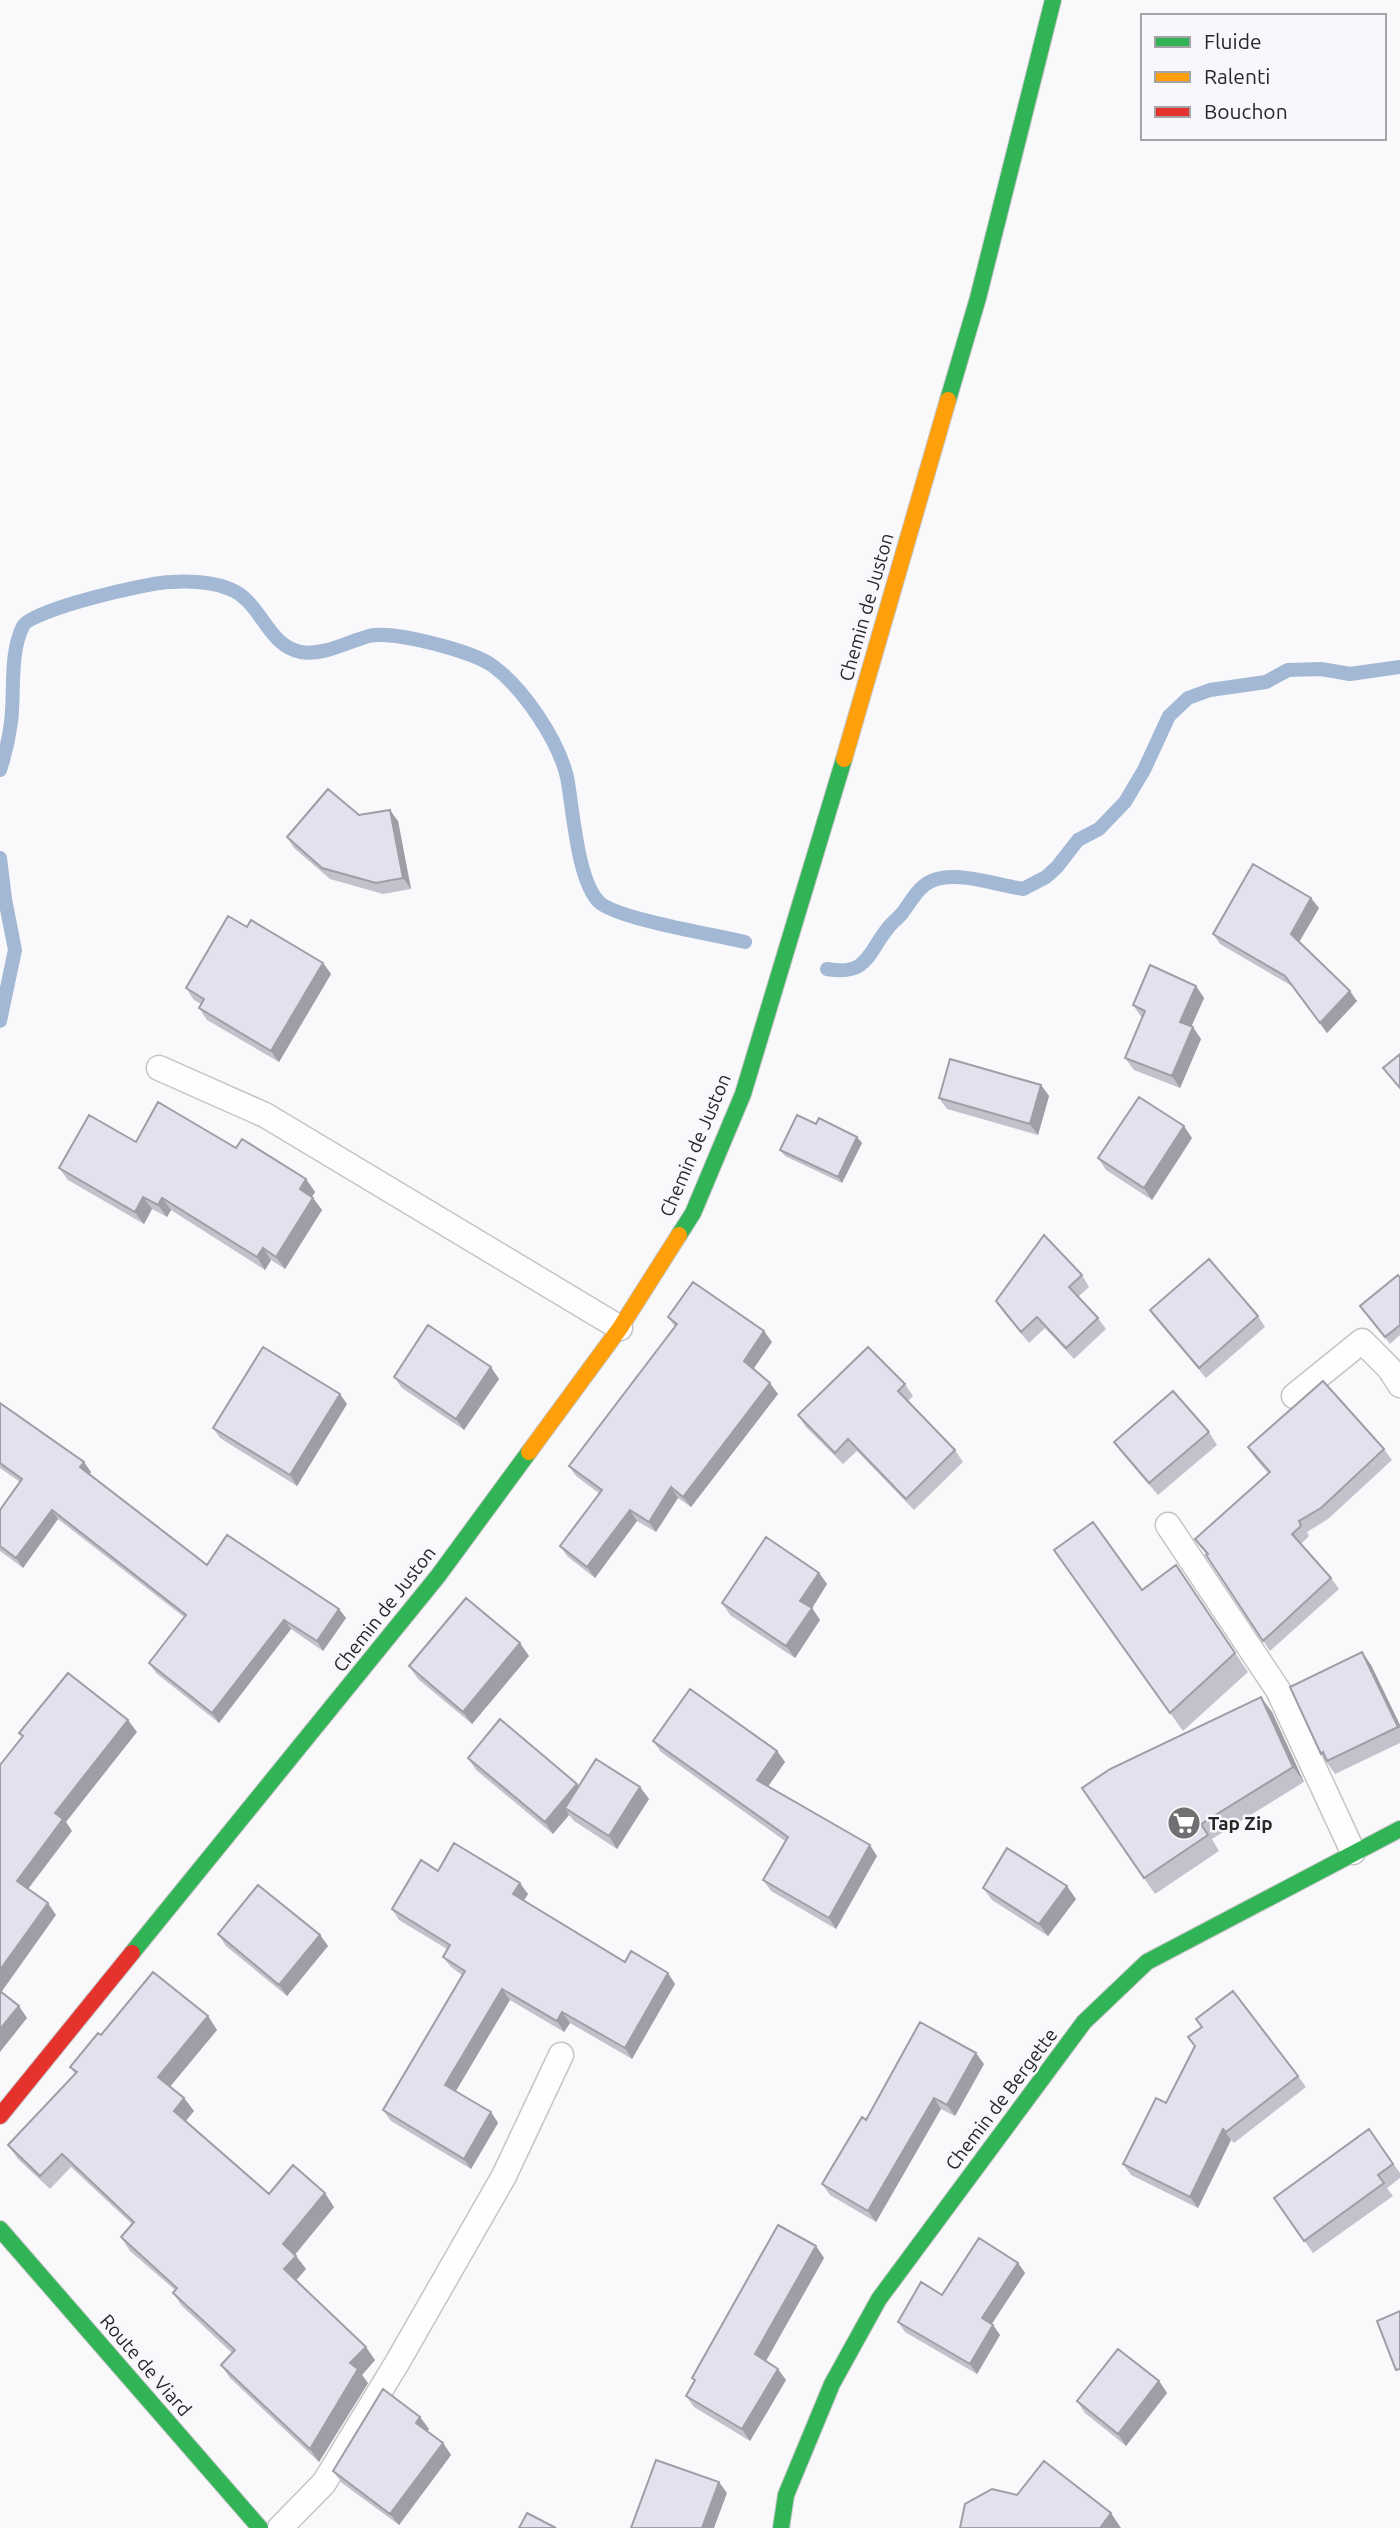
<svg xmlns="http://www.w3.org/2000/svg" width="1400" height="2528" font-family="Ubuntu,sans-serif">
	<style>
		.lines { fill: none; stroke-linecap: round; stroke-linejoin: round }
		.stream { stroke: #a2b8d4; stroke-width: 14 }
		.lane-casing { stroke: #c5c4c6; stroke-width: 27 }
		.fast-casing { stroke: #c5c4c6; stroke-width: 18 }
		.slow-casing { stroke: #c5c4c6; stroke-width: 18 }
		.jam-casing { stroke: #c5c4c6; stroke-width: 18 }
		.lane { stroke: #fefefe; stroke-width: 24 }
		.fast { stroke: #30b455; stroke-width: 16 }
		.slow { stroke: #ff9f0a; stroke-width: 16 }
		.jam { stroke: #e5322d; stroke-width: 16 }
		.wall { fill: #c2c2cc }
		.shaded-wall { fill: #9e9ea6 }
		.building { fill: #e1e2ed; stroke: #9e9ea6; stroke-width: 2 }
		.labels { text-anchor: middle; stroke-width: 5; stroke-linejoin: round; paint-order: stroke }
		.street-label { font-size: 19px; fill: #272728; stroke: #f8f7fb }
		.poi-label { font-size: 19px; font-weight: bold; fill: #272728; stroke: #f8f7fb; text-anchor: start }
	</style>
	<rect width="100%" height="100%" fill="#f9f8fa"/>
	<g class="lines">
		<path class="stream" d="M0 770C5 755 9 738 11 722 15 691 9 655 23 626 31 610 149 582 171 582 189 581 213 582 230 589 262 602 267 646 301 652 323 656 347 642 369 636 392 630 473 651 493 666 524 689 558 740 567 777 573 808 577 880 599 902 617 919 716 935 745 942
			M0 858 5 899
			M0 895 5 899 15 950 0 1021
			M827 969C868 976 867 954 888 928 892 922 899 918 903 912 913 899 919 884 937 879 962 872 997 885 1023 889L1046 877 1057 867 1078 840 1099 829 1125 802 1144 770 1169 716 1188 698 1210 690 1266 682 1288 670 1321 669 1350 674 1400 667"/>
		<defs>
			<path id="lane" d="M159 1068 265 1115 620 1328
				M1294 1396 1362 1341 1389 1368 1400 1385
				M1168 1525 1278 1690 1353 1852
				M280 2528 324 2483 397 2363 504 2176 561 2055"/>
			<path id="fast" d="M948 400 978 298 1053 0
				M679 1235 693 1213 743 1094 844 759
				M132 1953 438 1576 529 1452
				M0 2229 260 2528
				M781 2528 786 2495 832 2384 879 2299 1084 2022 1147 1962 1400 1829"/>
			<path id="slow" d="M844 759 948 400
				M529 1452 620 1328 679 1235"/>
			<path id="jam" d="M0 2116 132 1953"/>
		</defs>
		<use href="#lane" class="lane-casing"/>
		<use href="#fast" class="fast-casing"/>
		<use href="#slow" class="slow-casing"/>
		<use href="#jam" class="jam-casing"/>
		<use href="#lane" class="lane"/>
		<use href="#fast" class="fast"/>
		<use href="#slow" class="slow"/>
		<use href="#jam" class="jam"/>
	</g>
	<path class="wall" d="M359 815 398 821 411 889 383 894 330 879 294 848 287 837Z
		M1319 908 1299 942 1357 1001 1327 1033 1292 986 1220 944 1213 934Z
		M247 927 323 963 331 974 279 1062 207 1020 199 1008 201 1004 194 1000 186 988Z
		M1196 986 1204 998 1191 1027 1201 1039 1180 1088 1134 1070 1125 1058 1142 1018 1133 1005Z
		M1041 1085 1049 1096 1038 1135 947 1109 939 1098Z
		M857 1137 862 1143 842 1183 785 1156 780 1150Z
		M1192 1138 1152 1200 1106 1170 1098 1158Z
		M236 1148 306 1179 315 1192 312 1197 322 1210 285 1269 271 1260 265 1270 171 1210 167 1217 152 1209 144 1224 68 1180 59 1168Z
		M1082 1275 1089 1287 1078 1297 1098 1318 1106 1329 1074 1359 1045 1328 1029 1343 1004 1313 996 1301Z
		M1400 1278V1335L1390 1344 1360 1306Z
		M1150 1310 1258 1316 1265 1327 1206 1378 1158 1321Z
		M668 1317 772 1342 753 1369 778 1394 691 1507 678 1498 656 1532 637 1521 595 1578 568 1557 560 1546 600 1494 576 1476 569 1466 675 1327Z
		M394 1377 499 1379 464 1430 402 1388Z
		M905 1384 913 1396 908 1401 955 1450 963 1462 914 1510 857 1451 843 1464 806 1427 798 1415Z
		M0 1403 91 1472 89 1474 207 1565 339 1609 346 1618 323 1651 291 1629 219 1723 156 1673 149 1663 184 1617 58 1519 23 1568 0 1551V1510L20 1482 0 1468Z
		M347 1404 297 1486 220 1438 213 1428Z
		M1209 1432 1217 1445 1158 1495 1123 1454 1114 1442Z
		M1248 1447 1384 1449 1392 1460 1328 1519 1307 1532 1309 1536 1301 1544 1331 1578 1339 1589 1270 1651 1206 1555H1207L1195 1539 1268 1473 1255 1458Z
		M1054 1550 1142 1590 1176 1565 1248 1672 1183 1731Z
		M819 1573 827 1584 812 1608 820 1620 795 1658 730 1615 722 1603Z
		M1362 1652 1371 1665 1400 1725V1743L1335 1774 1321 1754Z
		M529 1656 472 1724 418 1679 409 1666Z
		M1272 1712 1304 1782 1212 1839 1219 1851 1155 1894 1082 1788Z
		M653 1741 777 1751 785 1762 768 1786 877 1856 836 1929 771 1891 763 1880 785 1841 661 1752Z
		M468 1758 577 1784 579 1786 640 1787 649 1799 617 1849 574 1821 569 1815 553 1834 476 1770Z
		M438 1871 528 1894 524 1900 625 1962 675 1984 632 2059 570 2023 564 2032 510 2000 455 2091 491 2112 498 2123 471 2169 391 2121 383 2110 462 1975 451 1967 443 1957 447 1949 399 1920 392 1909Z
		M983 1888 1076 1899 1048 1936 992 1900Z
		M218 1934 320 1935 328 1946 287 1996 226 1946Z
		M208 2016 217 2030 170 2087 184 2098 194 2111 186 2121 269 2194 334 2207 295 2255 306 2269 296 2280 375 2360 362 2375 368 2383 319 2462 230 2378 221 2365 232 2353 182 2306 173 2293 175 2290 130 2251 121 2237 132 2224 71 2167 50 2189 18 2159 8 2145 75 2074 70 2067 101 2035Z
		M984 2064 955 2116 941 2109 876 2222 830 2195 822 2184 866 2120Z
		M1298 2076 1306 2087 1234 2143 1231 2140 1198 2208 1131 2175 1123 2164 1166 2103Z
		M1369 2129 1400 2173V2178L1387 2188 1393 2196 1313 2253 1274 2198Z
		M816 2246 824 2258 766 2361 786 2380 750 2441 694 2407 686 2396 694 2381 692 2378Z
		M1018 2263 1025 2273 992 2324 1000 2335 977 2374 905 2332 898 2322 942 2295Z
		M1159 2381 1167 2393 1126 2446 1085 2413 1077 2401Z
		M420 2417 429 2429 427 2431 443 2443 451 2455 399 2525 342 2483 333 2471Z"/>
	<path class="shaded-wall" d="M390 810 398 821 411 889 403 878Z
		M1311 898 1319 908 1298 944 1291 934Z
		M323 963 331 974 279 1062 271 1051Z
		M1196 986 1204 998 1188 1034 1180 1022Z
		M1350 991 1357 1001 1327 1033 1320 1023Z
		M1193 1027 1201 1039 1180 1088 1172 1076Z
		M1041 1085 1049 1096 1038 1135 1030 1124Z
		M1184 1126 1192 1138 1152 1200 1144 1188Z
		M857 1137 862 1143 842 1183 838 1177Z
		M306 1179 315 1192 309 1201 300 1189Z
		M143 1197 152 1209 144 1224 135 1212Z
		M162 1198 171 1210 167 1217 158 1205Z
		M313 1198 322 1210 285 1269 276 1257Z
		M263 1248 271 1260 265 1270 257 1257Z
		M764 1331 772 1342 752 1371 744 1361Z
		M491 1367 499 1379 464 1430 456 1419Z
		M770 1383 778 1394 691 1507 683 1497Z
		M340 1394 347 1404 297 1486 290 1475Z
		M84 1462 91 1472 87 1477 80 1467Z
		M671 1487 678 1498 656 1532 649 1522Z
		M52 1510 58 1519 23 1568 16 1558Z
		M630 1510 637 1521 595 1578 587 1567Z
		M819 1573 827 1584 809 1613 800 1601Z
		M812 1608 820 1620 795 1658 786 1646Z
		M339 1609 346 1618 323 1651 317 1641Z
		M284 1620 291 1629 219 1723 212 1713Z
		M520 1643 529 1656 472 1724 463 1712Z
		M1362 1652 1371 1665 1400 1725V1729Z
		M1261 1697 1272 1712 1304 1782 1293 1767Z
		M128 1720 137 1732 66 1822 72 1831 25 1893 17 1881 55 1813Z
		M777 1751 785 1762 765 1791 757 1780Z
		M577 1784 585 1796 565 1808 569 1815 553 1834 545 1822Z
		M640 1787 649 1799 617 1849 609 1836Z
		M870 1845 877 1856 836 1929 829 1918Z
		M520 1883 528 1894 521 1905 513 1894Z
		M1067 1886 1076 1899 1048 1936 1039 1924Z
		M48 1903 56 1915 0 1994V1970Z
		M320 1935 328 1946 287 1996 279 1985Z
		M668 1973 675 1984 632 2059 625 2048Z
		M502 1989 510 2000 453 2096 445 2085Z
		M19 2006 27 2018 0 2052V2029Z
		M562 2012 570 2023 564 2032 557 2021Z
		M208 2016 217 2030 167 2090 158 2077Z
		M976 2053 984 2064 955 2116 947 2105Z
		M184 2098 194 2111 183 2124 174 2111Z
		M934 2098 941 2109 876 2222 868 2211Z
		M491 2112 498 2123 471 2169 464 2159Z
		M1223 2129 1231 2140 1198 2208 1190 2197Z
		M325 2193 334 2207 292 2258 283 2244Z
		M816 2246 824 2258 763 2366 755 2354Z
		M296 2256 306 2269 294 2283 284 2269Z
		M1018 2263 1025 2273 989 2328 982 2318Z
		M993 2325 1000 2335 977 2374 970 2364Z
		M366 2347 375 2360 362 2375 368 2383 319 2462 310 2449 350 2363Z
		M778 2369 786 2380 750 2441 742 2429Z
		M1159 2381 1167 2393 1126 2446 1118 2434Z
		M420 2417 429 2429 424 2435 416 2423Z
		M443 2443 451 2455 399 2525 390 2514Z
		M719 2482 727 2493 714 2528H702Z
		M1111 2513 1121 2528H1100Z"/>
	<path class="building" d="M328 789 359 815 390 810 403 878 376 883 322 868 287 837Z
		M1253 864 1311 898 1291 934 1350 991 1320 1023 1285 976 1213 934Z
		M228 916 247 927 251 920 323 963 271 1051 199 1008 204 999 186 988Z
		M1150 965 1196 986 1180 1022 1193 1027 1172 1076 1125 1058 1145 1011 1133 1005Z
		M1400 1054V1088L1383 1068Z
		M950 1059 1041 1085 1030 1124 939 1098Z
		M1139 1097 1184 1126 1144 1188 1098 1158Z
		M158 1102 236 1148 242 1139 306 1179 300 1189 313 1198 276 1257 263 1248 257 1257 162 1198 158 1205 143 1197 135 1212 59 1168 89 1115 136 1142Z
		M797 1115 816 1124 819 1118 857 1137 838 1177 780 1150Z
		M1044 1235 1082 1275 1069 1287 1098 1318 1066 1348 1037 1317 1021 1332 996 1301Z
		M1209 1259 1258 1316 1199 1368 1150 1310Z
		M1398 1275 1400 1278V1325L1385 1337 1360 1306Z
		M693 1282 764 1331 744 1361 770 1383 683 1497 671 1487 649 1522 630 1510 587 1567 560 1546 602 1490 569 1466 677 1324 668 1317Z
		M428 1325 491 1367 456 1419 394 1377Z
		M263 1347 340 1394 290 1475 213 1428Z
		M868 1347 905 1384 898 1391 955 1450 906 1499 848 1439 835 1453 798 1415Z
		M1323 1381 1384 1449 1321 1508 1299 1521 1301 1526 1292 1534 1331 1578 1263 1641 1206 1555 1208 1554 1195 1539 1270 1472 1248 1447Z
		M1173 1391 1209 1432 1149 1483 1114 1442Z
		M0 1403 84 1462 80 1467 207 1565 227 1535 339 1609 317 1641 284 1620 212 1713 149 1663 186 1615 52 1510 16 1558 0 1546V1510L22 1479 0 1463Z
		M1093 1522 1142 1590 1176 1565 1235 1653 1170 1713 1054 1550Z
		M766 1537 819 1573 800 1601 812 1608 786 1646 722 1603Z
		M466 1598 520 1643 463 1712 409 1666Z
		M1362 1652 1398 1727 1327 1761 1323 1752 1321 1754 1290 1687Z
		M68 1673 128 1720 55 1813 63 1819 17 1881 48 1903 0 1970V1765L23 1736 19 1733Z
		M690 1689 777 1751 757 1780 870 1845 829 1918 763 1880 788 1837 653 1741Z
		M1261 1697 1293 1767 1201 1824 1208 1835 1144 1878 1082 1788 1110 1769Z
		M500 1719 577 1784 545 1822 468 1758Z
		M596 1759 640 1787 609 1836 565 1808Z
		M454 1843 520 1883 513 1894 625 1962 631 1951 668 1973 625 2048 562 2012 557 2021 502 1989 445 2085 491 2112 464 2159 383 2110 465 1971 443 1957 450 1945 392 1909 421 1860 438 1871Z
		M1007 1848 1067 1886 1039 1924 983 1888Z
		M258 1885 320 1935 279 1985 218 1934Z
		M153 1972 208 2016 158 2077 184 2098 174 2111 269 2194 293 2165 325 2193 283 2244 296 2256 284 2269 366 2347 350 2363 358 2369 310 2449 221 2365 235 2350 173 2293 177 2288 121 2237 134 2222 62 2154 40 2176 8 2145 77 2072 70 2067 98 2033 101 2035Z
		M0 1991 19 2006 0 2029Z
		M1233 1991 1298 2076 1226 2132 1223 2129 1190 2197 1123 2164 1156 2098 1166 2103 1195 2046 1188 2037 1202 2027 1196 2019Z
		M920 2022 976 2053 947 2105 934 2098 868 2211 822 2184 862 2117 866 2120Z
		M1369 2129 1393 2164 1378 2175 1384 2183 1304 2241 1274 2198Z
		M778 2225 816 2246 755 2354 778 2369 742 2429 686 2396 695 2380 692 2378Z
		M979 2238 1018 2263 982 2318 993 2325 970 2364 898 2322 921 2282 942 2295Z
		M1400 2311V2369L1396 2370 1377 2321Z
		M1118 2349 1159 2381 1118 2434 1077 2401Z
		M383 2389 420 2417 416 2423 443 2443 390 2514 333 2471Z
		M656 2460 719 2482 702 2528H631Z
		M1044 2461 1111 2513 1100 2528H960L965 2504 992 2489 1017 2495Z
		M527 2513 556 2528H519Z"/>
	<defs>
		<symbol id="supermarket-disc" viewBox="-11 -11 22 22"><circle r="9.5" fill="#707072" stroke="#f8f7fb"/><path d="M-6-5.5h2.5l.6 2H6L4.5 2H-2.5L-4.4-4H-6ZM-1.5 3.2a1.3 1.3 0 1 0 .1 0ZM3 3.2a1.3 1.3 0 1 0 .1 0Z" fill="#fff"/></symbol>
	</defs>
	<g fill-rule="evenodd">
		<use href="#supermarket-disc" x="1165" y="1804" width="38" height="38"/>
	</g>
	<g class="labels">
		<g class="street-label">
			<text transform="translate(866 607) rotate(-74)" y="7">Chemin de Juston</text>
			<text transform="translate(695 1145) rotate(-67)" y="7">Chemin de Juston</text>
			<text transform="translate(384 1609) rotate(-52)" y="7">Chemin de Juston</text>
			<text transform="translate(1001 2099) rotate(-53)" y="7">Chemin de Bergette</text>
			<text transform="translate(146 2365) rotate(49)" y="7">Route de Viard</text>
		</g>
		<g class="poi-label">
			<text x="1208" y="1830">Tap Zip</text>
		</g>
	</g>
	<rect x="1141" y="14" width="245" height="126" fill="#f8f7fb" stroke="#a4a4a7" stroke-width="2"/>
	<rect x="1155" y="37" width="35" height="10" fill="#30b455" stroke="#a4a4a7" stroke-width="2"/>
	<text x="1204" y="49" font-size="21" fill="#272728">Fluide</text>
	<rect x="1155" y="72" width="35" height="10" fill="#ff9f0a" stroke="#a4a4a7" stroke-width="2"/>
	<text x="1204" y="84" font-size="21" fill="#272728">Ralenti</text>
	<rect x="1155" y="107" width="35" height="10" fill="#e5322d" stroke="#a4a4a7" stroke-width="2"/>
	<text x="1204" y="119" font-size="21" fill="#272728">Bouchon</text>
</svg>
